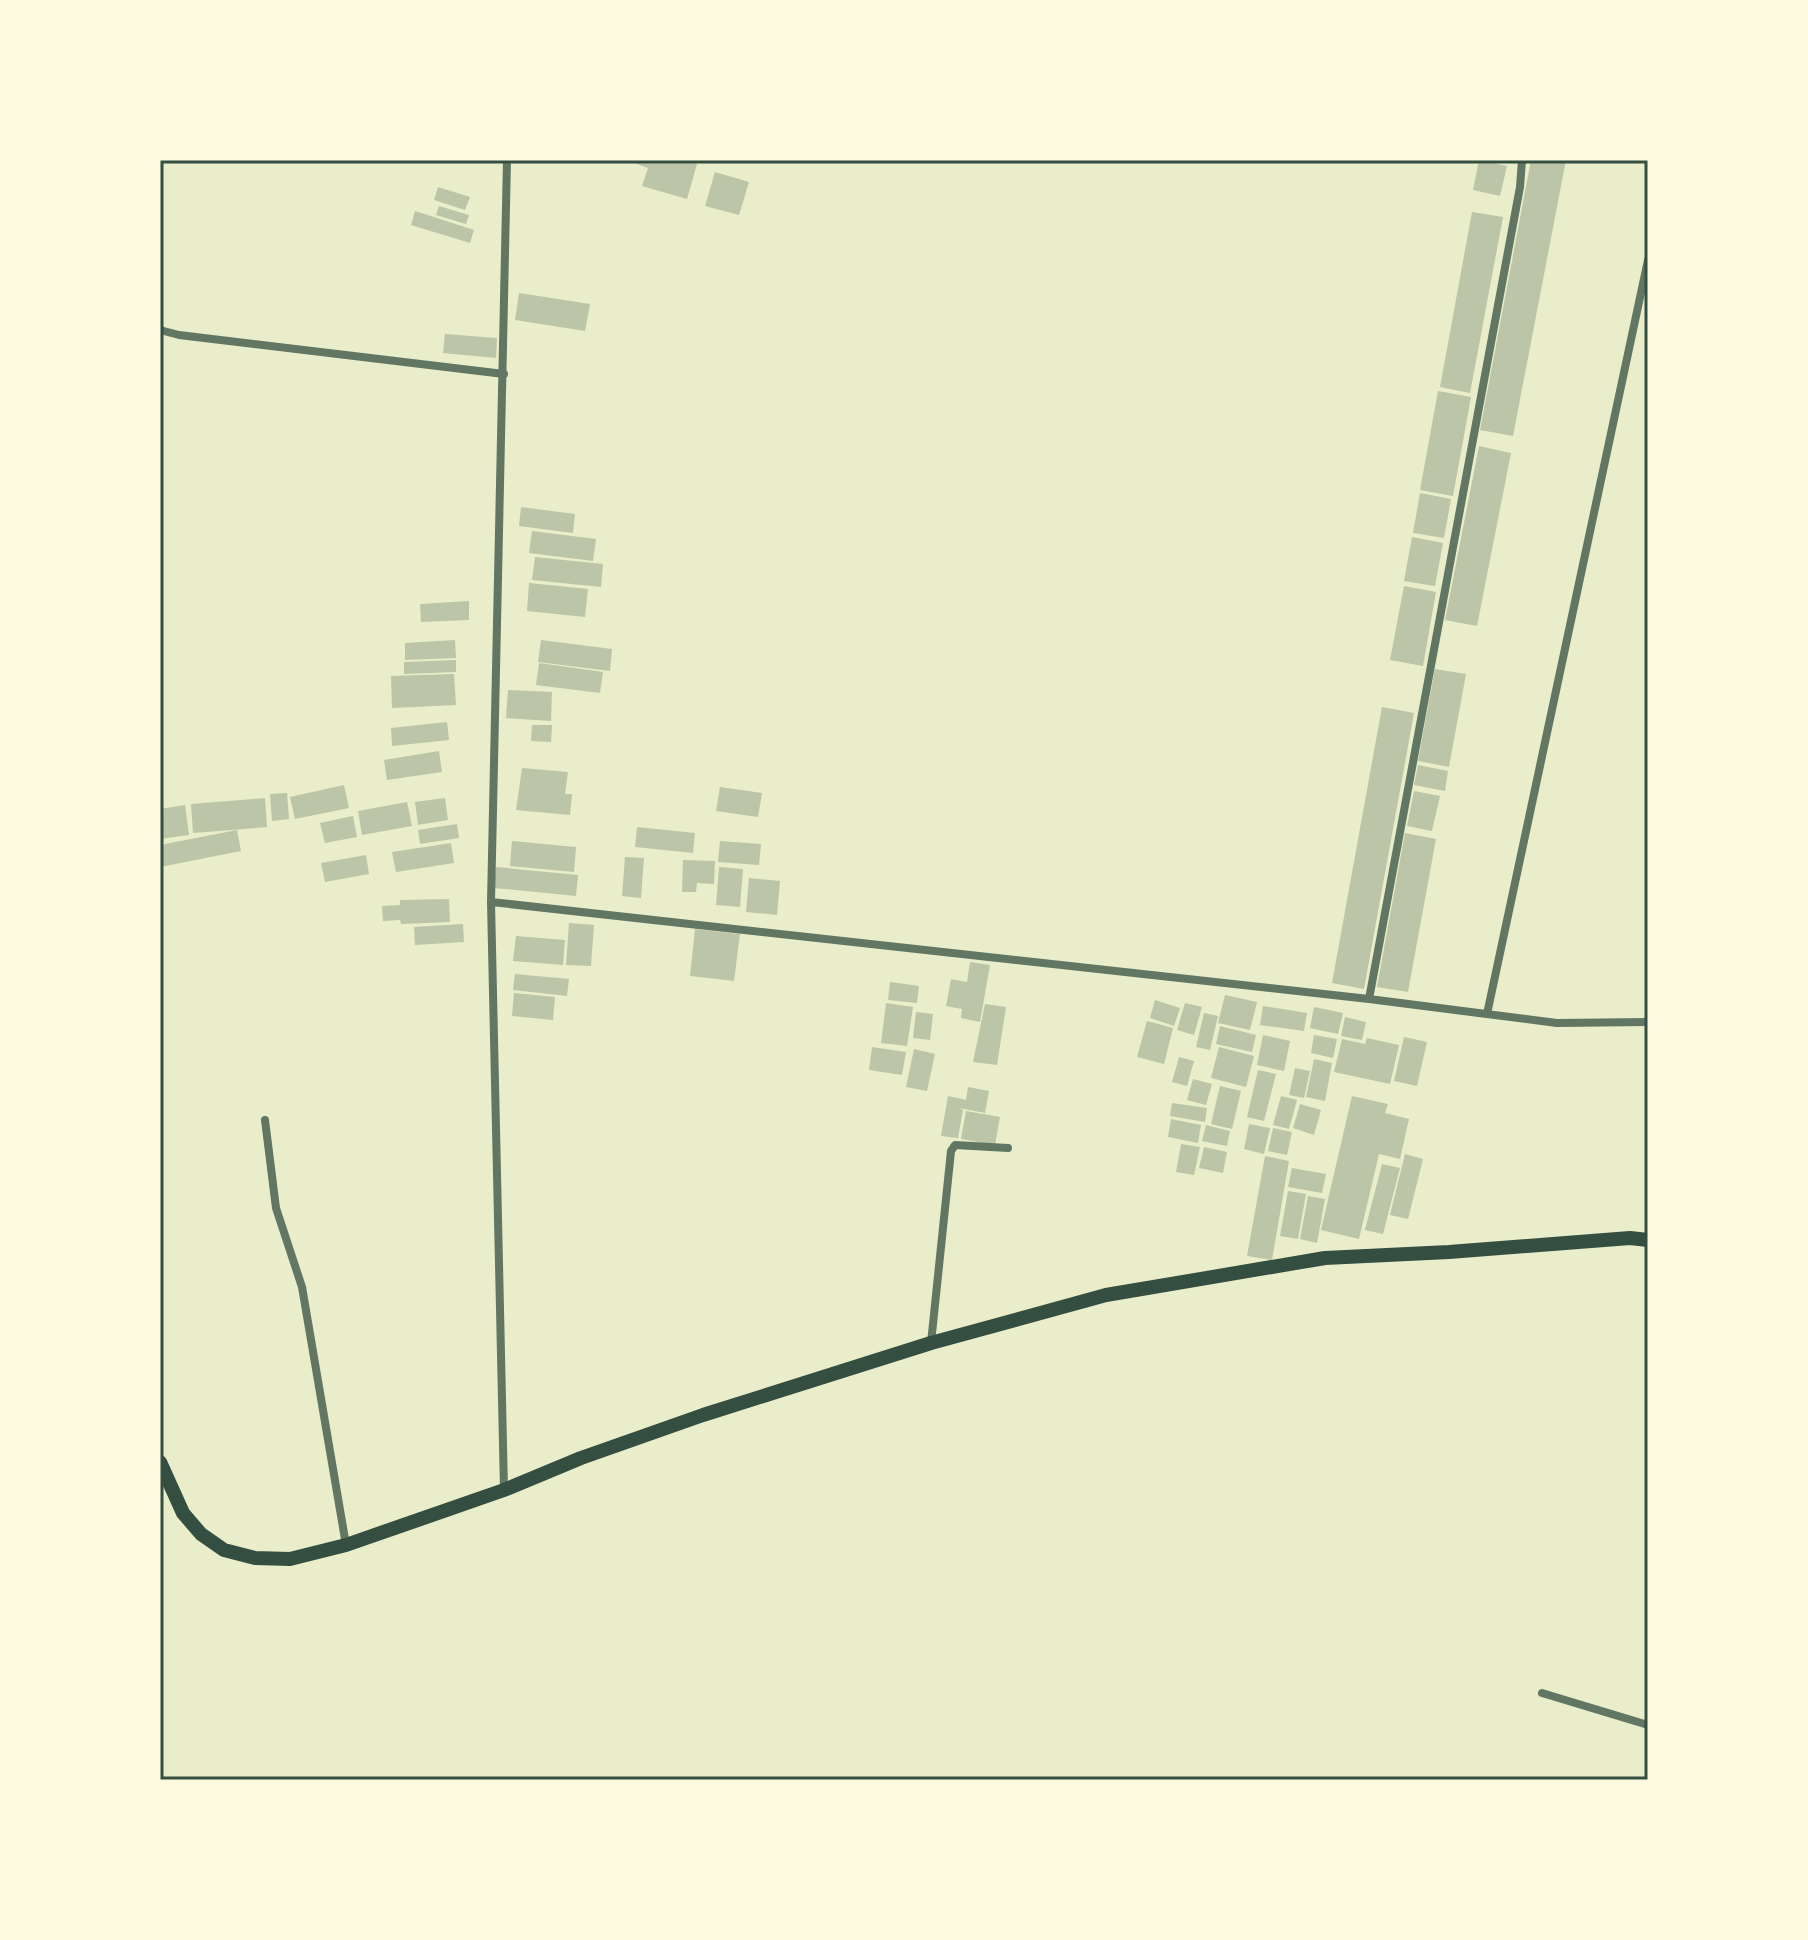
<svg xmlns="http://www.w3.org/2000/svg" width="1808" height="1940" font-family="'DejaVu Sans',sans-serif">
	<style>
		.building { fill: #bcc5a7 }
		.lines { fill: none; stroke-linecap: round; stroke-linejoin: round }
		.minor { stroke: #617663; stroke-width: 8 }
		.secondary { stroke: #344e41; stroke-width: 14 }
		.neatline { fill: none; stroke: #344e41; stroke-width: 3 }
	</style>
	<rect width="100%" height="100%" fill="#e9edc9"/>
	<path class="building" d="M638 160H685L697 164 687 199 642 186 648 168 637 164Z
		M1479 160 1507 166 1500 196 1473 190Z
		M1531 160H1566L1513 436 1480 430Z
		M715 172 749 182 739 215 705 206Z
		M438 187 470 197 465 210 434 200Z
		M439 206 469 215 466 224 436 215Z
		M415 211 474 230 470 243 411 225Z
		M1472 212 1503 217 1470 393 1440 387Z
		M519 293 590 304 585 331 515 320Z
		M445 334 497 338 496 358 443 353Z
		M1438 391 1471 397 1453 496 1420 490Z
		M1479 446 1511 453 1477 626 1445 620Z
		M1420 493 1451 499 1444 538 1413 533Z
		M521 507 575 514 573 533 519 526Z
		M532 531 596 539 593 561 529 553Z
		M1412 537 1443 543 1435 586 1404 581Z
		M535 557 603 564 601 587 532 580Z
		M529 583 588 589 585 617 527 611Z
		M1404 586 1436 592 1423 666 1390 660Z
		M469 601V620L421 622 420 604Z
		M455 640 456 658 405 660V643Z
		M541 640 612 649 610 671 538 662Z
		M456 660V672L404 674V662Z
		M539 663 603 672 600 693 536 685Z
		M1435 669 1466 674 1449 767 1418 761Z
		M454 674 456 705 392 708 391 676Z
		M508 690 552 692 551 721 506 718Z
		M1382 707 1414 713 1364 989 1332 983Z
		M447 722 449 740 392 746 391 728Z
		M532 725H552L551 742 531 741Z
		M439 751 442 772 387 780 384 760Z
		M1418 765 1448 771 1445 791 1414 785Z
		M522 768 568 772 565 794H572L570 815 516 810Z
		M344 785 349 808 295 819 290 797Z
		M720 787 762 793 758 817 716 811Z
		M1414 791 1440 796 1432 831 1407 826Z
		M287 793 289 819 272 821 270 794Z
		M265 798 267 827 193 833 191 804Z
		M445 798 448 820 418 825 415 802Z
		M407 802 412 826 362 835 358 811Z
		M185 805 189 835 160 839V809Z
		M353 816 357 837 325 843 320 823Z
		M457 824 459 838 420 844 418 830Z
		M637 827 695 833 693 853 635 847Z
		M237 830 241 851 160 867V845Z
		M1405 833 1436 839 1408 992 1377 987Z
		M512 841 576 847 574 872 510 866Z
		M720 841 761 844 759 865 718 862Z
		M451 843 454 863 396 872 392 852Z
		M366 855 369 874 325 882 321 863Z
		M625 857 644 858 641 898 622 896Z
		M683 860 715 861 714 884 697 883 696 892H682Z
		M496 867 578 875 576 896 494 888Z
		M719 867 743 869 740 907 716 905Z
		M749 878 780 881 777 915 746 912Z
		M449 899 450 922 401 924 400 920 383 921 382 906 400 905V900Z
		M569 923 594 925 591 966 566 965Z
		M463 924 464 942 415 945 414 927Z
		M695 929 740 934 734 981 690 976Z
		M516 936 565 940 563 965 513 961Z
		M970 962 990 965 980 1022 961 1018 962 1009 946 1006 951 979 967 982Z
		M515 974 569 979 567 996 513 990Z
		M890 982 919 986 917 1003 888 1000Z
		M514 993 555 997 553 1020 512 1016Z
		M1225 995 1257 1002 1250 1030 1218 1023Z
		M1155 1000 1180 1008 1174 1026 1150 1018Z
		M886 1003 913 1007 907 1046 881 1043Z
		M1185 1003 1202 1007 1194 1035 1177 1030Z
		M985 1004 1006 1007 997 1065 973 1062Z
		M1263 1006 1307 1013 1304 1031 1260 1025Z
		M1314 1007 1343 1013 1338 1034 1310 1028Z
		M916 1012 933 1014 930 1040 913 1038Z
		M1204 1013 1218 1016 1210 1050 1196 1047Z
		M1345 1017 1366 1022 1362 1040 1341 1036Z
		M1147 1021 1173 1028 1164 1064 1137 1057Z
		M1220 1026 1256 1035 1252 1052 1216 1044Z
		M1263 1035 1290 1041 1284 1071 1257 1065Z
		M1314 1035 1337 1039 1333 1058 1311 1053Z
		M1404 1037 1427 1042 1417 1086 1394 1081Z
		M1367 1038 1399 1045 1390 1084 1334 1072 1342 1039 1365 1044Z
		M872 1047 906 1052 902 1075 869 1070Z
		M1219 1047 1254 1056 1246 1087 1211 1078Z
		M914 1049 935 1054 927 1091 906 1087Z
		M1179 1057 1194 1061 1187 1086 1172 1082Z
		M1314 1059 1332 1063 1325 1101 1306 1097Z
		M1295 1068 1310 1071 1304 1098 1289 1095Z
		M1258 1070 1276 1074 1264 1121 1247 1117Z
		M1193 1079 1212 1084 1206 1105 1187 1100Z
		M1220 1086 1241 1091 1232 1129 1211 1124Z
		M968 1087 989 1091 985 1113 959 1108 963 1110 958 1138 941 1136 948 1096 966 1100Z
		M1281 1096 1297 1100 1289 1129 1273 1125Z
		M1352 1096 1388 1104 1385 1113 1409 1119 1400 1159 1379 1154 1359 1239 1321 1230Z
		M1172 1103 1207 1108 1205 1122 1170 1116Z
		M1300 1104 1321 1110 1314 1135 1293 1128Z
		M966 1111 1000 1117 995 1145 961 1139Z
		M1171 1119 1201 1125 1198 1143 1168 1137Z
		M1249 1124 1270 1128 1264 1154 1244 1149Z
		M1206 1125 1230 1131 1227 1146 1202 1141Z
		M1273 1128 1292 1132 1287 1155 1268 1151Z
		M1181 1144 1200 1147 1194 1175 1176 1172Z
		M1204 1147 1227 1152 1223 1173 1199 1168Z
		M1405 1154 1423 1159 1408 1219 1390 1215Z
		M1265 1156 1289 1161 1272 1260 1247 1256Z
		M1382 1164 1400 1168 1383 1234 1365 1230Z
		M1292 1168 1326 1174 1322 1193 1288 1187Z
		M1288 1191 1306 1194 1298 1239 1280 1236Z
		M1308 1196 1325 1199 1317 1243 1300 1239Z"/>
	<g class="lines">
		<path class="minor" d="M160 330 179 335 504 374
			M491 902 1369 999 1557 1023 1648 1022
			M1369 999 1520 187 1522 160
			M1487 1014 1648 260
			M265 1120 276 1208 302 1287 346 1545
			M931 1343 951 1151 955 1145 1008 1148
			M504 1490 491 902 507 160
			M1542 1693 1648 1725"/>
		<path class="secondary" d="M160 1462 183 1513 201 1534 224 1550 255 1558 290 1559 346 1545 504 1490 581 1458 703 1415 931 1343 1106 1295 1325 1258 1449 1252 1630 1238 1648 1240"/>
	</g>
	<rect width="1808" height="1940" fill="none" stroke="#fefae0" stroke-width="324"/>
	<rect x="162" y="162" width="1484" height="1616" class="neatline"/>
</svg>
